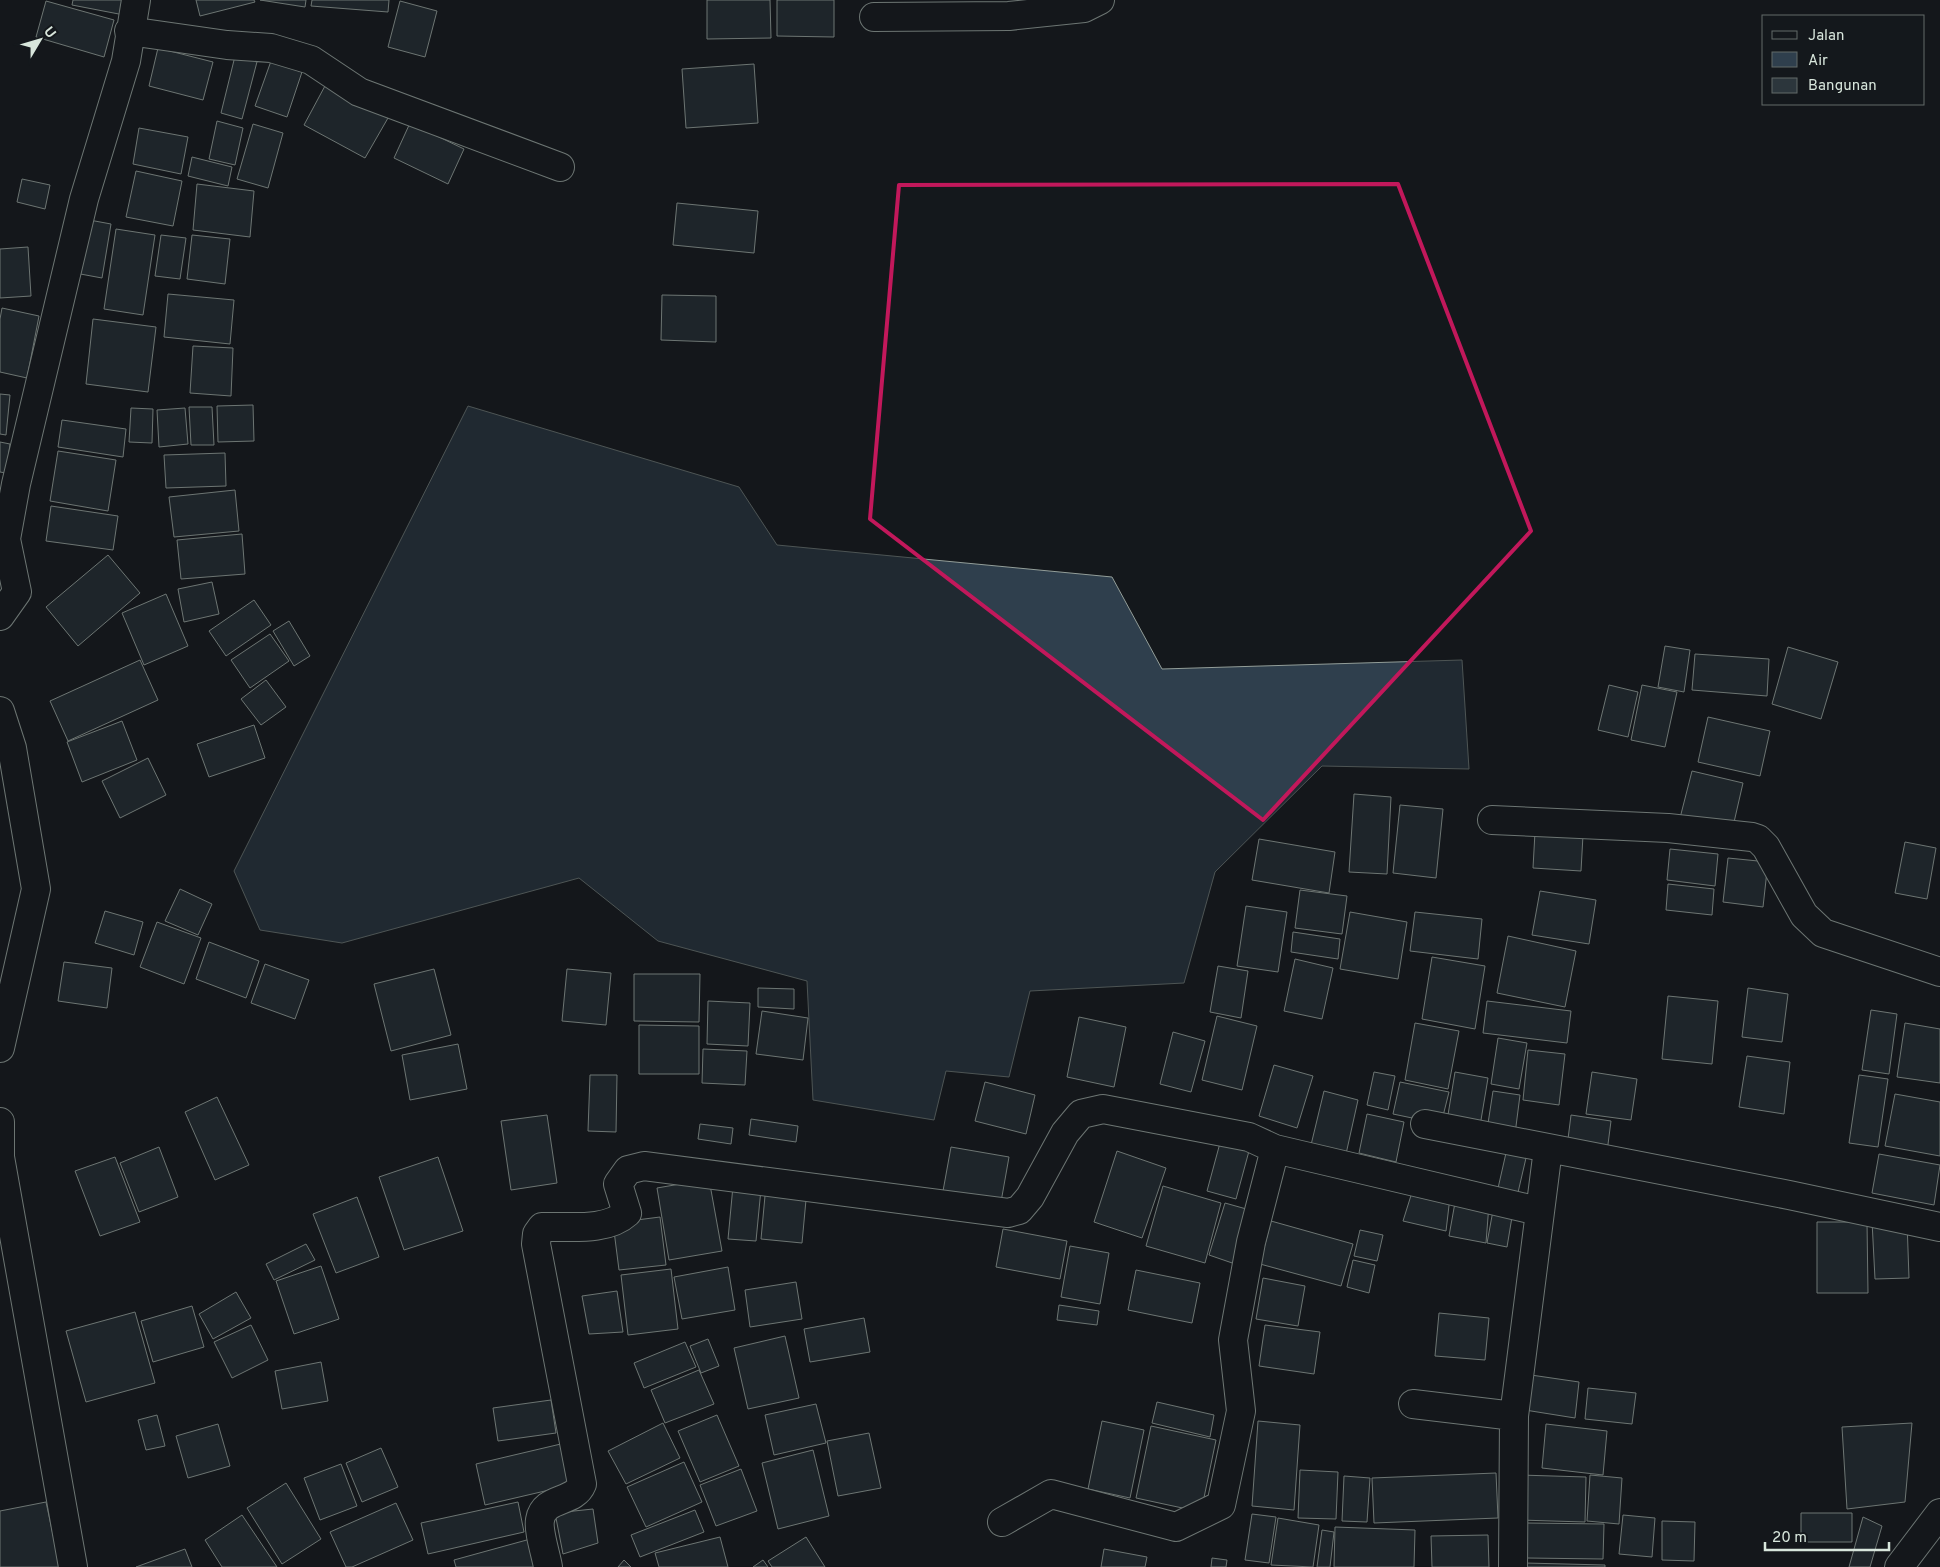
<svg xmlns="http://www.w3.org/2000/svg" width="1940" height="1567" font-family="Overpass,sans-serif">
	<style>
		.water { fill: #2f3f4d; stroke: #939e99 }
		.building { fill: #2c363c; stroke: #d8e6dc }
		.lines { fill: none; stroke-linecap: round; stroke-linejoin: round }
		.street-casing { stroke: #d8e6dc; stroke-width: 30 }
		.street { stroke: #14181c; stroke-width: 28 }
		.marked { fill: none; stroke: #c2185b; stroke-width: 4; stroke-linejoin: round }
	</style>
	<rect width="100%" height="100%" fill="#14181c"/>
	<path class="water" d="M468 406 739 487 777 545 1112 577 1162 669 1462 660 1469 769 1322 766 1215 872 1184 983 1030 991 1009 1077 946 1071 934 1120 813 1100 807 981 658 941 579 878 342 943 260 930 234 871Z"/>
	<path class="building" d="M73 0H127L124 15 72 5Z
		M196 0H254L255 2 200 16Z
		M260 0H306L305 7Z
		M312 0H389L388 12 311 6Z
		M707 0H770L771 38 707 39Z
		M777 0H834V37L777 36Z
		M46 1 114 20 104 57 36 37Z
		M400 1 437 11 425 57 388 47Z
		M158 48 213 62 203 100 149 86Z
		M236 52 258 58 242 119 221 113Z
		M271 61 302 72 287 117 255 106Z
		M754 64 758 123 686 128 682 69Z
		M326 84 388 118 365 158 304 125Z
		M217 121 243 128 235 165 209 159Z
		M410 123 464 149 448 184 394 158Z
		M253 124 283 133 268 188 237 179Z
		M139 128 188 137 181 174 133 164Z
		M192 157 232 167 228 186 188 176Z
		M136 171 182 181 173 226 126 217Z
		M22 179 50 185 45 209 17 202Z
		M197 184 254 191 250 237 193 230Z
		M677 203 758 211 754 253 673 245Z
		M84 219 111 224 102 278 75 273Z
		M116 229 155 235 143 315 104 309Z
		M161 235 186 238 180 279 155 276Z
		M192 235 230 239 225 284 187 279Z
		M28 247 31 296 0 298V249Z
		M168 294 234 300 230 344 164 337Z
		M662 295 716 296V342L661 340Z
		M2 308 39 316 27 378 0 372V319Z
		M93 319 156 327 148 392 86 384Z
		M193 346 233 348 231 396 190 393Z
		M0 394 10 395 6 435 0 434Z
		M253 405 254 441 218 442 217 406Z
		M189 407H212L214 445H191Z
		M131 408 153 409 152 443 129 442Z
		M185 408 188 444 159 447 157 410Z
		M62 420 126 429 123 457 58 447Z
		M0 442 10 444 6 473 0 472Z
		M58 451 116 460 108 511 50 501Z
		M225 453 226 486 166 488 164 455Z
		M235 490 239 531 174 537 169 497Z
		M51 506 118 516 113 550 46 541Z
		M242 534 245 574 181 579 177 540Z
		M108 555 140 593 78 646 46 607Z
		M212 582 219 614 184 622 178 589Z
		M166 594 188 646 144 665 122 613Z
		M254 600 271 625 226 656 209 631Z
		M289 621 310 656 294 666 273 631Z
		M270 634 289 661 250 688 231 660Z
		M1665 646 1690 650 1684 692 1658 687Z
		M1788 647 1838 662 1821 719 1772 704Z
		M1695 654 1769 659 1767 696 1692 690Z
		M140 660 158 700 68 741 50 701Z
		M266 680 286 707 261 725 241 699Z
		M1609 685 1638 692 1628 737 1598 730Z
		M1642 685 1677 692 1665 747 1631 740Z
		M1708 717 1770 731 1760 776 1698 762Z
		M122 721 137 760 82 782 67 742Z
		M254 725 265 758 209 777 197 744Z
		M148 758 166 795 120 818 102 781Z
		M1692 771 1743 783 1732 831 1680 818Z
		M1354 794 1391 797 1387 874 1349 872Z
		M1400 805 1443 809 1436 878 1393 873Z
		M1535 832 1583 835 1581 871 1533 868Z
		M1259 839 1335 852 1329 893 1252 880Z
		M1905 842 1936 848 1927 899 1895 893Z
		M1670 849 1718 854 1715 886 1667 880Z
		M1728 858 1768 862 1763 907 1723 902Z
		M1668 884 1714 889 1712 915 1666 910Z
		M180 889 212 904 198 935 165 921Z
		M1300 890 1347 896 1342 934 1295 928Z
		M1540 891 1596 900 1589 944 1532 935Z
		M1246 906 1287 912 1278 972 1237 966Z
		M105 911 143 922 134 955 95 943Z
		M1350 912 1407 922 1398 979 1340 969Z
		M1415 912 1482 919 1478 959 1410 951Z
		M157 922 201 938 184 984 140 967Z
		M1293 932 1340 939 1338 959 1291 952Z
		M1508 936 1576 951 1565 1007 1497 993Z
		M209 942 259 961 246 998 196 979Z
		M1432 957 1485 966 1475 1029 1422 1019Z
		M1295 959 1333 968 1322 1019 1284 1011Z
		M64 962 112 968 107 1008 58 1001Z
		M265 964 309 980 295 1019 251 1003Z
		M1218 966 1248 971 1241 1018 1210 1012Z
		M434 969 451 1035 391 1051 374 984Z
		M567 969 611 973 606 1025 562 1021Z
		M634 974H700L699 1022 634 1021Z
		M758 988 794 989V1009L758 1007Z
		M1748 988 1788 994 1782 1042 1742 1037Z
		M1668 996 1718 1001 1712 1064 1662 1059Z
		M708 1001 750 1003 748 1046 707 1044Z
		M1487 1001 1571 1011 1567 1043 1483 1033Z
		M1871 1010 1897 1014 1889 1074 1862 1070Z
		M762 1011 808 1018 803 1060 756 1054Z
		M1217 1016 1257 1026 1242 1090 1202 1080Z
		M1079 1017 1126 1027 1114 1087 1067 1077Z
		M1415 1023 1459 1031 1448 1089 1405 1080Z
		M1905 1023 1940 1029V1083L1897 1077Z
		M639 1025 699 1026V1074H639Z
		M1173 1032 1205 1041 1191 1092 1160 1084Z
		M1498 1038 1527 1043 1519 1089 1491 1084Z
		M458 1044 467 1089 410 1100 402 1055Z
		M703 1049 747 1051 745 1085 702 1083Z
		M1528 1050 1565 1054 1559 1105 1523 1100Z
		M1747 1056 1790 1062 1784 1114 1739 1107Z
		M1274 1065 1313 1076 1297 1128 1259 1116Z
		M1374 1072 1395 1076 1388 1110 1367 1105Z
		M1455 1072 1488 1078 1480 1126 1447 1121Z
		M1592 1072 1637 1079 1631 1120 1586 1114Z
		M590 1075H617L616 1132 588 1131Z
		M1859 1075 1888 1079 1878 1147 1849 1143Z
		M985 1082 1035 1095 1026 1134 975 1121Z
		M1400 1082 1449 1092 1441 1124 1393 1114Z
		M1324 1091 1358 1100 1346 1154 1311 1145Z
		M1493 1091 1520 1095 1515 1134 1487 1130Z
		M1895 1094 1940 1102V1156L1885 1146Z
		M217 1097 249 1165 215 1180 185 1112Z
		M1367 1114 1404 1122 1396 1162 1359 1153Z
		M547 1115 557 1183 511 1190 501 1121Z
		M1571 1115 1611 1121 1607 1152 1567 1147Z
		M751 1119 798 1126 796 1142 749 1135Z
		M700 1124 733 1128 731 1144 698 1139Z
		M1220 1143 1249 1151 1236 1199 1207 1191Z
		M159 1147 178 1197 139 1212 120 1163Z
		M951 1147 1009 1157 1001 1202 943 1191Z
		M1117 1151 1166 1168 1142 1238 1094 1222Z
		M1506 1153 1526 1158 1516 1201 1496 1197Z
		M1879 1154 1940 1165 1934 1205 1872 1193Z
		M115 1157 140 1222 100 1236 75 1171Z
		M438 1157 463 1231 404 1250 379 1177Z
		M709 1179 722 1251 669 1260 657 1188Z
		M766 1185 807 1189 802 1243 761 1239Z
		M733 1186 761 1189 756 1241 728 1239Z
		M1163 1186 1221 1203 1205 1263 1146 1246Z
		M1413 1189 1450 1197 1446 1231 1403 1221Z
		M357 1197 379 1257 336 1273 313 1214Z
		M1456 1197 1489 1204 1486 1243 1449 1236Z
		M1225 1203 1257 1212 1241 1266 1209 1255Z
		M1494 1205 1513 1211 1507 1247 1487 1243Z
		M660 1217 666 1265 619 1270 613 1223Z
		M1271 1221 1353 1244 1341 1286 1260 1264Z
		M1872 1221H1907L1909 1278 1875 1279Z
		M1817 1222H1867L1868 1293H1817Z
		M1003 1229 1067 1241 1060 1279 996 1267Z
		M1360 1230 1383 1235 1377 1261 1354 1256Z
		M306 1244 315 1260 274 1280 266 1264Z
		M1070 1246 1109 1253 1100 1304 1061 1297Z
		M1353 1260 1375 1265 1369 1293 1347 1287Z
		M321 1266 339 1319 294 1334 276 1281Z
		M728 1267 735 1310 682 1319 674 1277Z
		M671 1269 678 1329 628 1335 621 1275Z
		M1136 1270 1200 1283 1192 1323 1128 1310Z
		M1263 1278 1305 1286 1298 1326 1256 1319Z
		M796 1282 802 1319 750 1327 745 1290Z
		M617 1291 623 1332 589 1334 582 1296Z
		M236 1292 251 1318 213 1339 199 1314Z
		M1059 1305 1099 1311 1097 1325 1057 1320Z
		M192 1306 204 1347 153 1362 141 1321Z
		M135 1312 155 1383 86 1402 66 1331Z
		M1439 1313 1489 1318 1485 1360 1435 1356Z
		M864 1318 870 1352 810 1362 804 1329Z
		M251 1325 268 1360 232 1378 214 1342Z
		M1265 1325 1320 1332 1314 1374 1259 1366Z
		M785 1336 799 1398 748 1409 734 1348Z
		M708 1339 719 1366 701 1373 690 1346Z
		M685 1342 696 1367 644 1388 634 1363Z
		M321 1362 328 1401 282 1409 275 1371Z
		M699 1370 714 1404 665 1423 651 1390Z
		M1531 1375 1579 1382 1575 1418 1525 1410Z
		M1588 1388 1636 1393 1632 1424 1585 1419Z
		M551 1400 556 1433 498 1441 493 1408Z
		M1157 1402 1214 1415 1210 1437 1152 1423Z
		M816 1404 826 1443 774 1455 765 1415Z
		M157 1415 165 1446 146 1450 138 1420Z
		M717 1415 739 1466 700 1482 678 1431Z
		M1102 1421 1144 1430 1130 1498 1088 1489Z
		M1258 1421 1300 1425 1294 1510 1252 1506Z
		M663 1423 680 1458 626 1484 608 1451Z
		M1912 1423 1905 1502 1847 1509 1842 1427Z
		M218 1424 230 1466 188 1478 176 1436Z
		M1546 1424 1607 1431 1603 1475 1542 1468Z
		M1151 1426 1216 1440 1201 1512 1136 1498Z
		M869 1433 881 1488 838 1496 827 1441Z
		M565 1443 575 1484 485 1505 476 1464Z
		M381 1448 398 1487 362 1502 346 1463Z
		M813 1450 829 1516 778 1529 762 1463Z
		M684 1462 702 1502 646 1527 627 1487Z
		M341 1464 357 1506 320 1520 304 1478Z
		M741 1469 757 1511 716 1526 700 1485Z
		M1300 1470 1338 1472 1336 1519 1298 1518Z
		M1496 1473 1498 1518 1374 1523 1372 1478Z
		M1519 1475 1586 1477 1585 1522 1519 1520Z
		M1590 1475 1622 1478 1619 1524 1587 1521Z
		M1344 1476 1370 1478 1367 1522 1342 1521Z
		M286 1483 321 1539 282 1564 247 1508Z
		M46 1502 60 1567H0V1511Z
		M518 1502 524 1532 428 1554 421 1523Z
		M396 1503 413 1540 352 1567H346L330 1532Z
		M593 1509 598 1543 563 1554 555 1513Z
		M695 1510 704 1532 640 1557 631 1535Z
		M1801 1513H1852V1542H1801Z
		M1252 1514 1276 1517 1269 1563 1245 1560Z
		M242 1515 277 1567H222L205 1540Z
		M1623 1515 1655 1518 1652 1557 1619 1554Z
		M1863 1517 1882 1526 1870 1567H1849Z
		M1278 1518 1319 1525 1313 1567 1271 1565Z
		M1662 1521 1695 1522 1694 1561 1662 1560Z
		M1527 1523 1604 1524 1603 1559 1527 1558Z
		M1335 1527 1415 1530 1414 1567H1334Z
		M1322 1530 1334 1532 1330 1567H1317Z
		M1488 1535 1489 1567H1432L1431 1536Z
		M720 1537 728 1567H659L655 1553Z
		M806 1537 825 1567H772L768 1561Z
		M534 1538 543 1567H456L454 1560Z
		M185 1549 192 1567H136Z
		M1104 1549 1147 1557 1145 1567H1101Z
		M1212 1558 1227 1560 1226 1567H1211Z
		M624 1560 631 1567H618Z
		M763 1560 768 1567H753Z
		M1525 1563 1605 1565V1567H1525Z"/>
	<g class="lines">
		<defs>
			<path id="street" d="M874 17 1009 16 1084 8 1100 0
				M129 31 227 45 271 48 311 60 359 92 560 167
				M0 616 17 592 6 539 16 484 84 199 126 61 136 0
				M0 711 12 748 36 889 0 1048
				M1492 820 1668 828 1752 837 1758 839 1766 847 1804 915 1823 933 1940 972
				M0 1122V1157L73 1567
				M1425 1124 1789 1195 1940 1227
				M1413 1404 1514 1416 1513 1567
				M1514 1416 1548 1149
				M1002 1522 1051 1494 1176 1527 1221 1505 1241 1411 1233 1340 1251 1242 1275 1149
				M548 1567C546 1555 538 1531 540 1520 544 1496 574 1504 582 1484L536 1244 537 1234 542 1227C569 1226 606 1232 627 1213L618 1184 628 1170 644 1166 1008 1213 1019 1210 1030 1197 1065 1133 1081 1114 1103 1109 1249 1137 1275 1149 1538 1211
				M1899 1567 1940 1513"/>
		</defs>
		<use href="#street" class="street-casing"/>
		<use href="#street" class="street"/>
	</g>
	<path d="M0 0H1940V1567H0ZM1398 184 1531 531 1263 820 870 519 899 185Z" fill="#14181c" fill-opacity=".55" fill-rule="evenodd"/>
	<path class="marked" d="M1398 184 1531 531 1263 820 870 519 899 185Z"/>
	<rect x="1762" y="15" width="162" height="90" fill="#14181c" stroke="#626a69"/>
	<rect x="1772" y="31" width="25" height="8" fill="#14181c" stroke="#626a69"/>
	<text x="1808" y="40" font-size="15" fill="#d8e6dc">Jalan</text>
	<rect x="1772" y="52" width="25" height="15" fill="#2f3f4d" stroke="#626a69"/>
	<text x="1808" y="65" font-size="15" fill="#d8e6dc">Air</text>
	<rect x="1772" y="78" width="25" height="15" fill="#2c363c" stroke="#626a69"/>
	<text x="1808" y="90" font-size="15" fill="#d8e6dc">Bangunan</text>
	<g transform="translate(40 40) rotate(52)" stroke="#14181c" stroke-width="4" paint-order="stroke">
	<path d="M0-4L9 19L0 12L-9 19Z" fill="#d8e6dc"/>
	<text y="-8" font-size="14" font-weight="bold" text-anchor="middle" fill="#d8e6dc">U</text>
	</g>
	<path d="M1765 1542v8h124v-8" fill="none" stroke="#d8e6dc" stroke-width="2.5"/>
	<text x="1772" y="1542" font-size="15" fill="#d8e6dc" stroke="#14181c" stroke-width="4" paint-order="stroke">20 m</text>
</svg>
